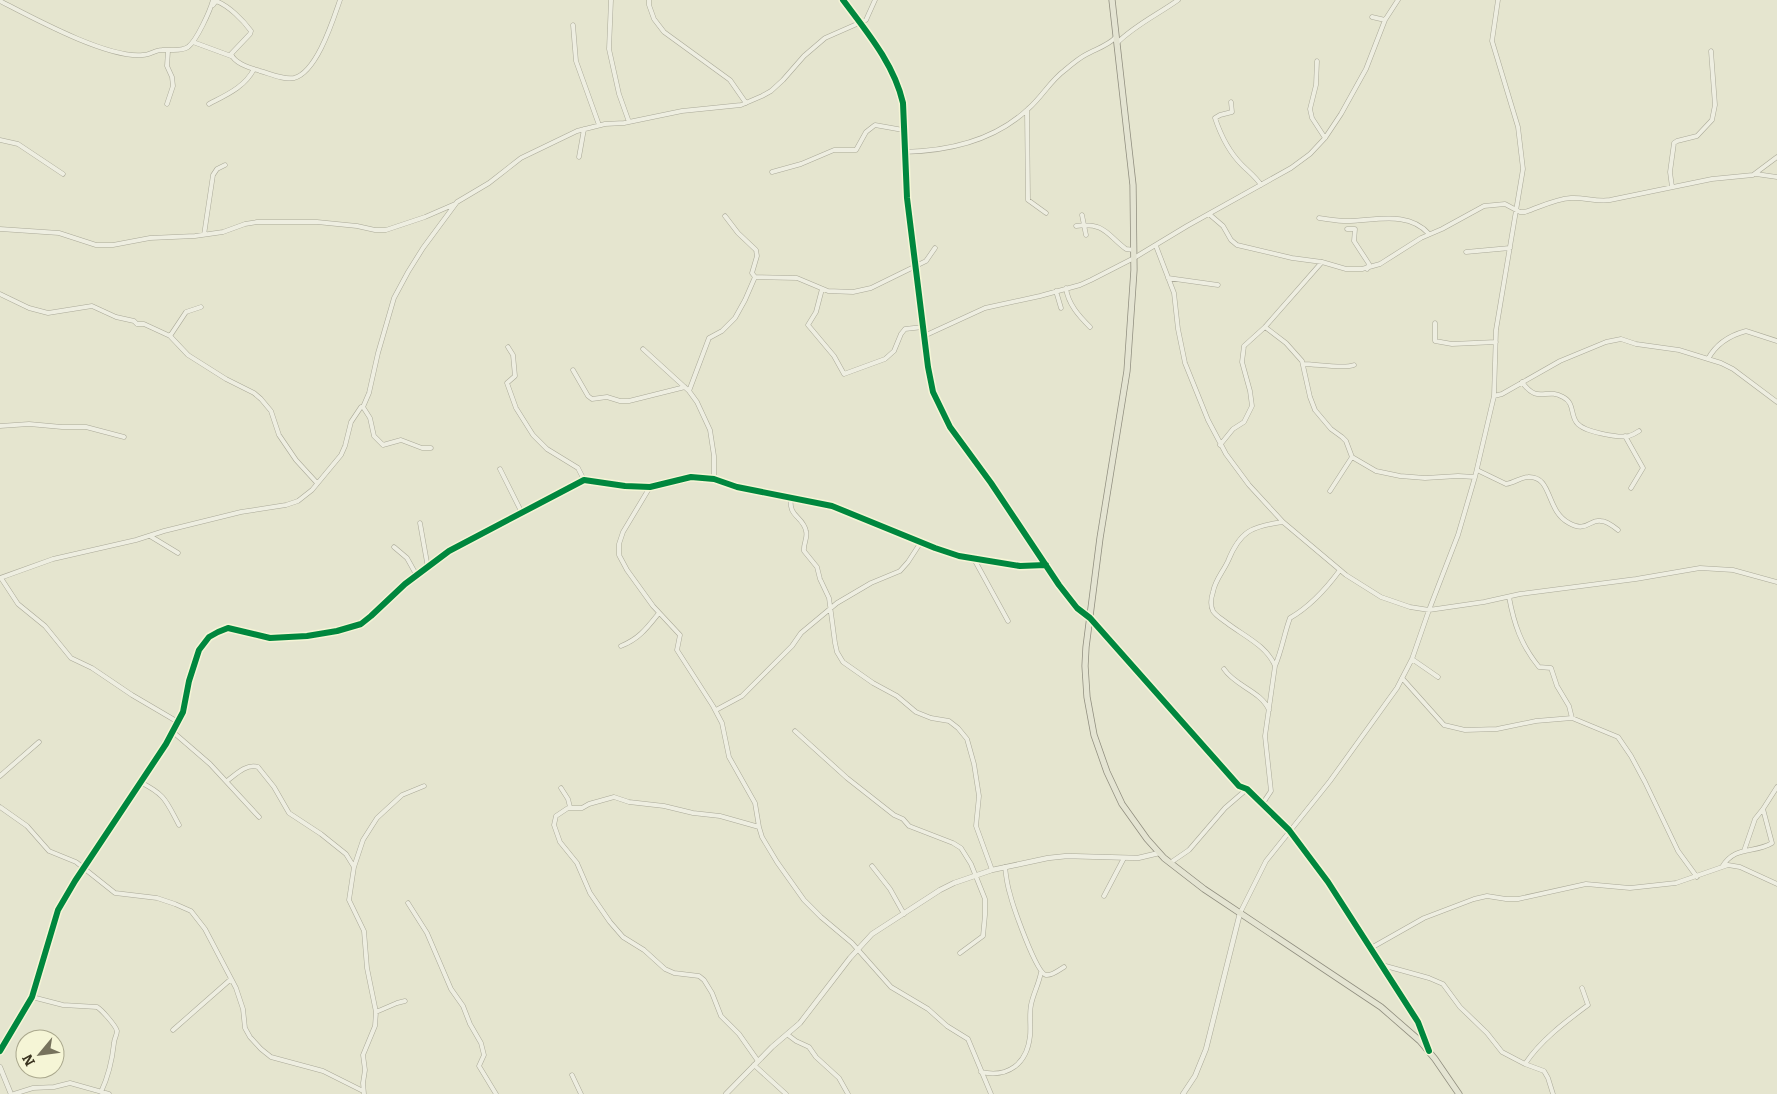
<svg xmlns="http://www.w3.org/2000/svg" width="1777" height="1094" font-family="Bitter,serif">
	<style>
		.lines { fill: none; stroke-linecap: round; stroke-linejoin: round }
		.minor-casing { stroke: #aaa998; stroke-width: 5 }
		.tertiary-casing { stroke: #aaa998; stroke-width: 5.5 }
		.primary-casing { stroke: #908e7f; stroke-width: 7 }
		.minor { stroke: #eeeee1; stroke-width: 4 }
		.tertiary { stroke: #eeeee1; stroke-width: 4.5 }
		.primary { stroke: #e4e4d2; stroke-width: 5.5 }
		.cycleway-casing { stroke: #f5f5d6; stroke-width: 9 }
		.cycleway { stroke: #00873e; stroke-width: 6 }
	</style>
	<rect width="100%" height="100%" fill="#e5e5cf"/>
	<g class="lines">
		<defs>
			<path id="minor" d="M611 0 609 49 619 94 629 122
				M649 0V5L654 19 664 32 730 80 746 103
				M0 1C33 18 108 59 143 55 150 55 155 50 162 50 170 49 181 52 188 47 197 40 210 11 213 0
				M213 5 216 1C229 6 243 20 251 31L250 34 231 54C235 64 251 68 260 71 271 74 283 80 294 78 317 72 333 20 340 0
				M1372 17 1385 20
				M573 25 576 61 599 125
				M193 42 231 56
				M1117 43C1135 25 1157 15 1178 0
				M166 50 168 51 167 66 172 77 173 86 167 104
				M1317 61 1316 85 1310 109 1312 118 1325 138
				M1231 102 1232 112 1220 115 1215 118C1221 136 1229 152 1242 165 1249 172 1256 177 1261 185
				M209 104C226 95 245 87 254 69
				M1027 110 1028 200 1046 213
				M0 140 18 144 63 174
				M904 152C950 151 994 141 1028 109 1042 97 1050 81 1065 70 1072 64 1079 58 1087 54 1096 49 1109 45 1116 37
				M579 157 584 129
				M772 172 801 164 834 150H856L866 132 875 125 903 130
				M1756 174 1777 177
				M1672 187 1670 172 1674 143 1677 141 1697 136 1712 120 1715 105 1711 51
				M1209 214 1223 226 1231 240 1237 245 1292 258 1322 262 1346 269H1362L1380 264 1421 238 1442 229 1484 206 1505 204 1520 212H1525C1540 207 1555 199 1571 198 1584 197 1596 202 1610 200L1712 179 1753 175 1777 157
				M1082 215 1086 235
				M725 216 738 233 756 250 757 256 752 273 755 277
				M1319 218C1328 219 1337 221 1347 221 1374 221 1408 210 1429 234
				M1076 226C1105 222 1107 235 1126 249L1134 250
				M0 229 59 233 96 245H113L150 238 195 236 223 232 245 224 257 222H317L357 226 375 230H386L425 217 455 204
				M1347 229H1355L1354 241 1369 264 1367 269
				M204 235 213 175 217 169 225 165
				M1156 246 1174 293 1178 329 1185 363 1208 420 1226 454 1249 485 1283 522 1346 575 1381 597 1410 607 1429 610 1484 602 1520 594 1636 579 1700 568 1733 570 1777 582
				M1466 252 1510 248
				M1168 278 1218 285
				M1066 288C1068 304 1079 316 1090 327
				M822 289 816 312 808 325 834 356 844 374 885 359 894 351 901 334 905 329 923 327
				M1056 291 1061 308
				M0 294 29 308 48 313 92 306 116 317 134 321 137 324H144L170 336 188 355 226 379 254 393 261 399 271 411 279 435 296 460 317 483
				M1435 323V341L1452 344 1496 342
				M1265 327 1286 343 1302 361 1310 397 1315 410 1331 429 1342 437 1346 441 1352 457 1376 471 1400 476 1425 478 1458 476 1475 477
				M170 336 186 312 201 307
				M924 336 985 308 1040 296 1080 285 1091 280 1134 258 1187 226 1291 168 1310 154 1325 138 1341 114 1366 69 1385 20 1398 0
				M508 347 513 355 515 376 507 383 516 408 533 435 547 449 578 468 584 480
				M643 349 689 391 697 402 710 430 714 456V479
				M1708 359C1716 344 1731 335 1746 331L1777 341
				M1303 364C1316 364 1344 369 1354 365
				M573 370 588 396 592 399 607 397 620 401H629L685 387
				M1522 382C1538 405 1546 387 1563 397 1575 403 1570 415 1577 423 1584 432 1618 438 1629 436 1632 435 1636 433 1639 431
				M689 391 709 338 722 331 735 318 745 300 755 277 797 278 828 291 853 292 871 288 926 261 935 248
				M1494 396 1502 394 1560 361 1606 342 1621 339 1636 344 1679 350 1721 363 1733 369 1777 402
				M363 407 370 418 374 436 383 445 401 440 422 448H431
				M0 426 29 424 62 427H86L124 437
				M1625 436 1643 468 1631 488
				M1220 445 1233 429 1244 422 1252 406 1250 391 1242 362 1244 346 1265 327 1322 262
				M500 469 522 513
				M1477 470 1506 484C1514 483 1521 477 1528 477 1553 476 1545 510 1569 523 1587 533 1589 519 1601 521 1607 521 1613 526 1618 530
				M650 487 623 532 619 544V555L627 570 653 606 680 635 677 650 713 706 722 723 729 757 755 803 759 827 762 837 777 862 804 900 821 917 852 943 891 987 928 1009 947 1026 968 1039 991 1094
				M1330 491 1352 457
				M791 498C788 517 803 516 806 531 808 538 803 544 804 551L817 567 820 579 829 598 835 643 837 652 843 662 873 683 897 696 916 712 931 718 949 721 958 728 967 739 974 764 979 796 976 826 992 870
				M420 523 428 568
				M150 536 178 553
				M394 547 407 558 417 576
				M974 559 1008 621
				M0 578 53 559 136 540 164 531 241 512 286 505 298 501 312 490 341 455 345 446 351 422 361 407H363L369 393 378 353 394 298 408 272 423 248 457 202 489 183 521 158 577 131 605 124 624 123 682 111 741 105 762 96 771 91 783 80 804 56 825 38 866 20 875 0
				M1 578 18 604 45 626 71 658 92 668 132 695 178 722
				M1509 597C1514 624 1521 645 1539 667L1551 668 1557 686 1569 706 1572 718
				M621 646C639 639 647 628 659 613
				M1412 659 1438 677
				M1275 666C1282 650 1284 634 1290 618 1311 606 1326 589 1340 570
				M1224 669C1235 686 1261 691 1269 710
				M1402 678 1444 725 1465 730 1497 729 1536 721 1572 718 1618 737 1631 756 1645 782 1678 851 1697 877
				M716 710 742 696 792 646 801 633 837 603 871 583 900 571 908 562 921 542
				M795 731 847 778 894 815 903 819 909 826 953 843 961 848 971 864 985 899V915L983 936 960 953
				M173 732 210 764 259 817
				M0 776 39 742
				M227 781C236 774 247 763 258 767L274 787 289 813 321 834 346 854 354 867
				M140 782C166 795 166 801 179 825
				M561 788 568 799 570 807
				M1263 803 1271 791 1265 736 1275 666C1267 646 1244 636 1227 623 1222 619 1216 616 1213 611 1210 605 1211 598 1213 592 1215 580 1223 572 1228 561 1240 531 1252 526 1283 522
				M0 807 27 826 49 851 76 862 115 893 157 898 175 904 191 911 205 929 236 988 243 1009 245 1028 250 1037 261 1049 271 1057 323 1071 363 1091
				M1763 809 1777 787
				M1170 863 1189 850 1225 808 1247 789
				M872 866 890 889 904 914
				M1005 867C1006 876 1007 885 1010 894 1013 906 1036 973 1046 975 1052 976 1059 970 1064 967
				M1722 867C1735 845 1754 854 1772 843L1763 809 1755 819 1744 851
				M1104 896 1124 858
				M408 903 427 933 451 989 463 1006 470 1024 481 1043 484 1055 479 1066 496 1094
				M1240 913 1266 861 1330 781 1397 688 1412 659 1429 610 1458 535 1475 477 1494 396 1496 330 1523 169 1518 127 1492 41 1498 0
				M1371 948 1424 918 1474 899 1487 896 1506 899H1518L1586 884 1630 888 1676 883 1728 865 1740 867 1777 884
				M1382 965 1429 978 1443 984 1460 1007 1487 1033 1502 1052 1525 1064 1544 1071 1548 1078 1553 1094
				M32 997 63 1005 97 1007C102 1010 116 1026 117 1031 117 1035 114 1039 114 1043 112 1062 109 1075 101 1092
				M376 1012 397 1003 405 1001
				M173 1030 231 979
				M788 1035 796 1041 809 1047 816 1057 839 1078 848 1094
				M758 1061 739 1034 721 1016 712 993 704 980 699 976 674 973 665 969 644 950 623 937 610 922 590 893 577 863 560 842 554 825 556 816 568 808H582L589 804 614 797 629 802 664 806 693 813 720 816 759 827
				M1525 1064C1540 1041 1565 1022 1588 1005L1582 988
				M754 1065 786 1094
				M981 1072C1008 1078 1027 1064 1030 1036 1031 1026 1029 1015 1031 1005 1033 994 1039 984 1041 972
				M572 1075 581 1094
				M14 1094 33 1088 54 1087 70 1083 109 1094
				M364 1094 363 1083 365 1070 363 1055 375 1026 376 1012 367 968 364 931 349 900 354 867 363 840 377 818 402 795 424 786"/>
			<path id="tertiary" d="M843 0C867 32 894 64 903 103L907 198 928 367 933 392 950 427 991 483 1059 585 1077 608 1090 618 1239 786 1247 789 1289 830 1328 882 1418 1022 1429 1051
				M0 1051 32 997 58 910 75 881 166 744 183 712 189 681 199 650 209 637 218 632 228 628 270 638 307 636 337 631 361 624 371 616 405 584 449 551 584 480 625 486 650 487 691 477 714 479 737 487 832 506 935 548 959 556 1020 566 1046 565
				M0 1067 11 1094
				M726 1094 772 1047 800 1023 850 958 872 934 940 890 954 883 992 870 1048 858 1067 856 1138 858 1159 853
				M1183 1094 1195 1076 1206 1049 1240 913"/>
			<path id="primary" d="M1112 0 1133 185 1134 270 1127 371 1100 538 1086 647 1085 666 1087 697 1094 735 1107 772 1122 804 1147 839 1164 858 1204 889 1381 1007 1420 1041 1435 1059 1459 1094"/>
		</defs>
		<use href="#minor" class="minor-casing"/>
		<use href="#tertiary" class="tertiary-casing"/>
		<use href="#primary" class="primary-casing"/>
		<use href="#minor" class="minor"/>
		<use href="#tertiary" class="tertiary"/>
		<use href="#primary" class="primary"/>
		<defs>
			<path id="cycleway" d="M843 0C867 32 894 64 903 103L907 198 928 367 933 392 950 427 991 483 1059 585 1077 608 1090 618 1239 786 1247 789 1289 830 1328 882 1418 1022 1429 1051
				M0 1051 32 997 58 910 75 881 166 744 183 712 189 681 199 650 209 637 218 632 228 628 270 638 307 636 337 631 361 624 371 616 405 584 449 551 584 480 625 486 650 487 691 477 714 479 737 487 832 506 935 548 959 556 1020 566 1046 565"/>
		</defs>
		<use href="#cycleway" class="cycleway-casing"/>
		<use href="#cycleway" class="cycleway"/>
	</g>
	<g transform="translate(40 1054) rotate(241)"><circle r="24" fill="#f5f5d6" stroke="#aaa88d"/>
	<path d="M0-4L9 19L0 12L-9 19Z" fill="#76725d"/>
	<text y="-8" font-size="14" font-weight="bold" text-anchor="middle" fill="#3a3420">N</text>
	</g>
</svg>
